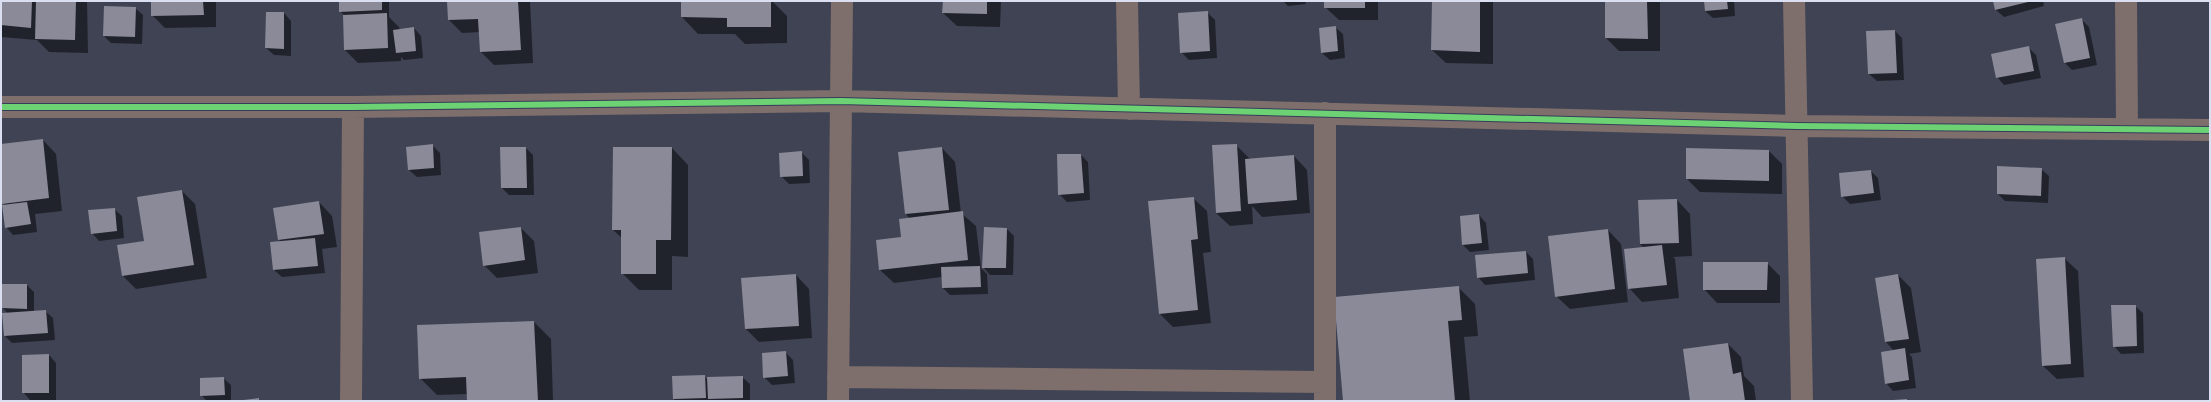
<svg xmlns="http://www.w3.org/2000/svg" width="2211" height="402" font-family="'Varela Round',sans-serif">
	<style>
		.shadow { fill: #0007 }
		.building { fill: #8a8a99 }
		.lines { fill: none; stroke-linecap: round; stroke-linejoin: round }
		.minor { stroke: #7e6e6c; stroke-width: 22 }
		.cycleway-casing { stroke: #373d5b; stroke-width: 8 }
		.cycleway { stroke: #6cd273; stroke-width: 6 }
	</style>
	<rect width="100%" height="100%" fill="#3f4353"/>
	<path class="shadow" d="M1 1H87L88 53 49 52 37 40 1 37Z
		M152 1H216V27L165 28 152 15Z
		M340 1H389V17L399 27 400 30 414 28 421 36 423 58 404 60 401 57V61L358 63 345 50V16L340 11Z
		M448 1H530L533 63 494 65 481 52 480 32 462 33 449 20Z
		M682 1H772L787 16V43L745 44 735 34H698L682 17Z
		M944 1H1001L1000 27 957 26 943 13Z
		M1283 1H1305L1306 4 1288 6Z
		M1325 1H1378V20H1339L1325 7Z
		M1433 1H1493V64L1446 63 1432 50Z
		M1606 1H1660V51H1619L1606 38Z
		M1705 1H1734L1735 16 1713 18 1705 11Z
		M1994 1H2043L2044 6 2004 17 1996 10Z
		M135 8 143 15 142 44 111 43 104 36Z
		M1207 12 1215 20 1217 58 1189 60 1181 52Z
		M284 13 291 21V56L274 55 266 48Z
		M2081 19 2089 27 2097 65 2072 70 2065 63 2057 24Z
		M1335 27 1343 34 1345 58 1330 60 1322 53Z
		M1895 31 1902 38 1904 80 1877 81 1869 74 1867 32Z
		M2029 48 2036 55 2041 78 2004 85 1997 77Z
		M43 140 56 154 62 211 35 214 37 232 13 235 6 227 5 206 3 203 1 189V145Z
		M432 145 440 153 441 175 417 177 409 170Z
		M1236 145 1250 159 1294 156 1307 170 1310 213 1262 217 1252 206 1253 224 1230 226 1216 213Z
		M526 148 533 155 534 195H509L502 188Z
		M672 148 688 165V257L672 256V290H639L622 273V238L613 230Z
		M942 148 955 162 961 213 976 226 981 268 987 274 988 294 950 295 943 288 942 277 894 283 880 270 902 238 910 219 906 214 899 153Z
		M1769 151 1782 164V194L1700 192 1687 179Z
		M801 152 809 160 810 183 789 184 781 176Z
		M1081 155 1088 162 1090 200 1067 202 1059 194Z
		M2041 169 2049 176 2048 203 2005 201 1998 194Z
		M1871 171 1878 178 1881 200 1850 204 1842 196Z
		M182 191 195 204 207 278 136 289 123 276Z
		M1193 198 1207 211 1211 252 1203 253 1211 323 1173 327 1160 314Z
		M1677 200 1690 214 1692 256 1673 257 1675 259 1679 298 1642 302 1629 288 1644 248 1640 244Z
		M319 202 332 216 337 247 322 249 325 273 282 277 274 270 281 242 279 240 274 209Z
		M114 209 122 216 124 238 99 241 92 233Z
		M1479 215 1486 223 1489 250 1470 252 1463 245Z
		M521 228 534 241 538 273 497 278 484 265Z
		M1007 229 1014 236 1013 275H990L983 267Z
		M1608 230 1621 244 1628 302 1570 309 1556 296Z
		M1526 252 1533 259 1535 280 1485 285 1478 277Z
		M2064 258 2078 271 2084 377 2057 379 2043 366Z
		M1 259 2 274H1Z
		M1767 263 1780 276V303H1717L1704 289Z
		M796 275 809 289 812 338 759 342 746 329Z
		M1898 275 1911 288 1921 352 1909 354 1912 357 1916 388 1893 391 1886 383 1894 351 1886 342Z
		M27 285 34 292V312L45 311 53 318 55 340 12 343 5 336 3 314H8L3 308Z
		M1458 287 1475 304 1478 336 1464 337 1470 401H1344Z
		M2135 306 2143 313 2144 353 2121 354 2114 346Z
		M534 322 551 339 553 401H468V394L437 395 420 378Z
		M1728 344 1741 357 1744 376 1754 386 1756 401H1691Z
		M786 353 793 360 795 383 772 385 764 377Z
		M49 355 56 363V400H30L23 392Z
		M704 376 709 381 742 377 750 384V401H676L674 399Z
		M223 378 231 385V401H207L201 395Z"/>
	<path class="building" d="M1 1H32L31 28 1 25Z
		M36 1H76L75 40 35 39Z
		M151 1H203L204 15 151 16Z
		M339 1H382V10L339 12Z
		M447 1H518L521 50 480 52 478 19 448 20Z
		M681 1H771V27H727V18L681 17Z
		M943 1H987V14L942 13Z
		M1324 1H1365V8H1324Z
		M1432 1H1480V52L1431 50Z
		M1605 1H1647L1648 39 1605 38Z
		M1704 1H1727L1728 9 1705 11Z
		M1993 1H2028V2L1995 10Z
		M104 6 136 7 135 37 103 36Z
		M1208 11 1210 51 1180 53 1178 13Z
		M266 12H284V49L265 48Z
		M387 13 388 48 344 50 343 15Z
		M2082 18 2090 58 2064 63 2055 24Z
		M1336 26 1338 51 1321 53 1319 28Z
		M414 27 416 51 396 53 393 30Z
		M1895 30 1897 73 1868 74 1866 31Z
		M2029 46 2034 71 1996 78 1991 54Z
		M43 139 49 198 2 204 1 144Z
		M433 144 434 168 408 170 406 147Z
		M1237 144 1241 211 1216 213 1212 145Z
		M500 147H526L527 188H501Z
		M613 147H672L671 240H656V274H621V230H612Z
		M942 147 949 210 905 214 898 152Z
		M1686 148 1769 150V181L1686 179Z
		M802 151 803 176 780 177 779 153Z
		M1057 154H1081L1084 193 1058 195Z
		M1294 155 1297 200 1248 204 1245 159Z
		M1997 166 2042 168 2041 196 1997 194Z
		M1871 170 1874 193 1841 197 1839 173Z
		M182 190 194 265 122 276 117 245 144 241 137 197Z
		M1194 197 1198 239 1191 240 1198 310 1159 314 1148 201Z
		M1677 199 1679 243 1640 244 1638 200Z
		M319 201 324 234 278 240 273 208Z
		M27 202 31 224 5 228 2 205Z
		M115 208 117 231 91 234 88 210Z
		M963 211 968 260 879 270 876 240 901 237 899 219Z
		M1479 214 1482 243 1462 245 1460 216Z
		M521 227 525 260 483 266 479 232Z
		M984 227 1007 228 1006 268H982Z
		M1608 229 1615 289 1555 297 1548 236Z
		M315 238 318 266 273 270 270 242Z
		M1662 245 1667 285 1628 289 1624 249Z
		M1526 251 1528 273 1477 278 1475 255Z
		M2065 257 2071 364 2042 366 2036 259Z
		M1703 262H1768L1767 290H1703Z
		M980 266 981 287 942 288 941 267Z
		M796 274 799 326 745 329 741 278Z
		M1898 274 1909 339 1885 342 1875 278Z
		M1 284H27V309L2 308Z
		M1459 286 1462 320 1448 321 1455 401H1343L1334 297Z
		M2111 305H2136L2137 346 2113 347Z
		M46 310 48 333 4 336 2 313Z
		M534 321 538 401H467L466 377 419 379 417 325Z
		M1728 343 1733 374 1741 372 1745 401H1690L1683 349Z
		M1905 348 1909 380 1885 384 1881 352Z
		M786 351 788 376 763 378 762 353Z
		M49 354V393H22V355Z
		M705 375 706 398 673 399 672 376Z
		M743 376V398L708 399 707 377Z
		M224 377 225 395 200 396V378Z
		M259 398V401H243V400Z
		M1907 399V401H1893V400Z"/>
	<g class="lines">
		<path class="minor" d="M1127 1 1129 109
			M1794 1 1802 401
			M2126 1 2127 129
			M1 107H353L841 101 1797 126 2210 130
			M838 377 1325 382
			M351 401 353 107
			M838 401 842 1
			M1325 401V113"/>
		<defs>
			<path id="cycleway" d="M1 107H353L841 101 1797 126 2210 130"/>
		</defs>
		<use href="#cycleway" class="cycleway-casing"/>
		<use href="#cycleway" class="cycleway"/>
	</g>
	<rect width="2211" height="402" fill="none" stroke="#dbdff2" stroke-width="4"/>
</svg>
